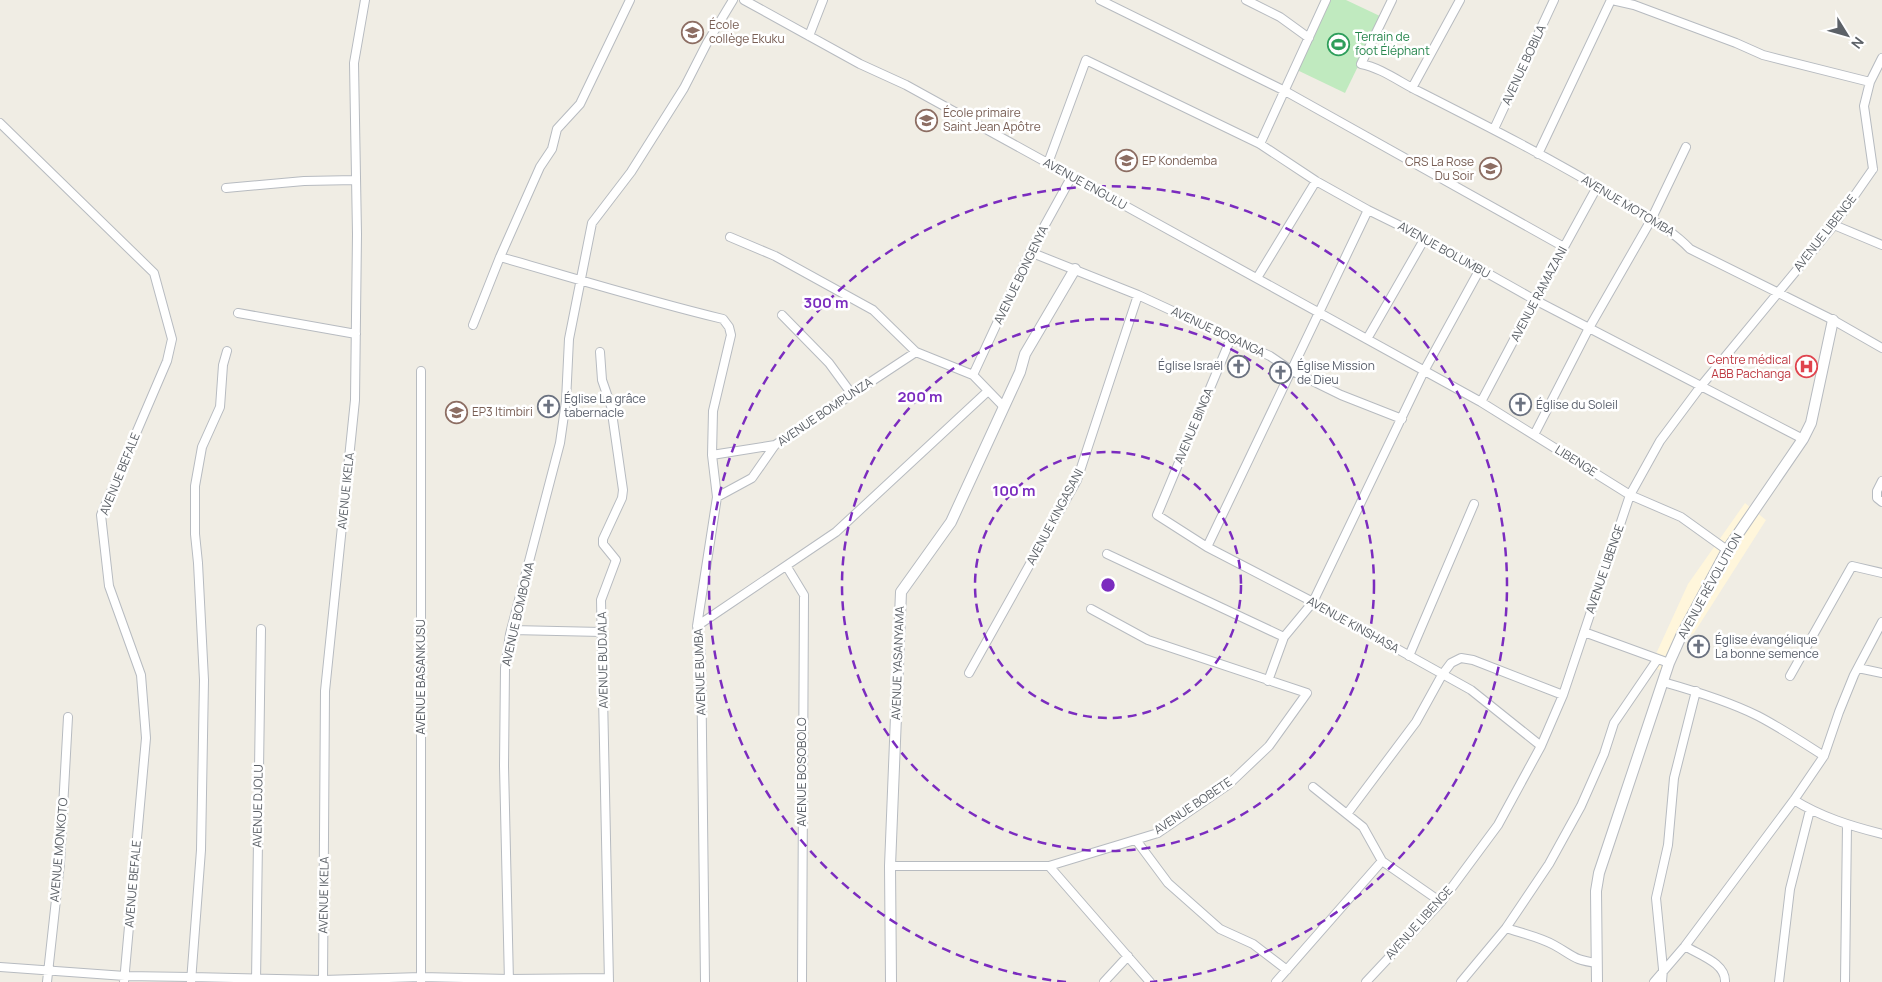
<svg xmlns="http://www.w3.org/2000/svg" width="1882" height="982" font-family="Manrope,sans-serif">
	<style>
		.commercial { fill: #fff6db }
		.green { fill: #c0eabf }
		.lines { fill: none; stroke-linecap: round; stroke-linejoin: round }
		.minor-casing { stroke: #b7bbc0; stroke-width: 10 }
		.tertiary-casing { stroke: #b7bbc0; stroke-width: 12 }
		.minor { stroke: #fff; stroke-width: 8 }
		.tertiary { stroke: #fff; stroke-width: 10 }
		.ring { fill: none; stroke: #7b2cbf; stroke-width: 2.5; stroke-dasharray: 9 6 }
		.labels { text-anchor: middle; stroke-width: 5; stroke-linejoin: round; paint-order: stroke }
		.education-label { font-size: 12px; fill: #785e54; stroke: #fff; text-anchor: start }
		.leisure-label { font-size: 12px; fill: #27864d; stroke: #fff; text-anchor: start }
		.street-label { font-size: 12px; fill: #5c6167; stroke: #fff }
		.health-label { font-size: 12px; fill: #be3a42; stroke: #fff; text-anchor: end }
		.worship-label { font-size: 12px; fill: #5b616d; stroke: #fff; text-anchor: start }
		.centre { fill: #7b2cbf; stroke: #fff; stroke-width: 2.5 }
		.ring-label { font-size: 15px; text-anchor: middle; font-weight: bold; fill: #7b2cbf; stroke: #fff; stroke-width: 5; stroke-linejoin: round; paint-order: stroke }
	</style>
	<rect width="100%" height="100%" fill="#f0ede4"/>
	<path class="commercial" d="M1745 503 1766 520 1694 633 1687 637 1668 672 1650 667 1688 584Z"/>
	<path class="green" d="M1331 0H1346L1382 17 1345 93 1297 70Z"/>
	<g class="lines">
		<defs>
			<path id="minor" d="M744 0 860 64 906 85 1481 402 1630 495 1681 517 1727 550
				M1100 0 1285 91 1564 247
				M1246 0 1280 17 1309 38
				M1392 0 1361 64C1382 68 1401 83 1420 92 1487 126 1554 160 1618 199 1643 215 1670 228 1690 249L1833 320 1882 348
				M1612 0 1634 5 1736 43 1763 55 1870 82
				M809 36 823 0
				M1412 88 1460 0
				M0 123 154 273 172 339 167 361 101 515 109 586 141 675 146 738 124 982
				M1494 129 1554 0
				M1260 144 1326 0
				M1538 154 1611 0
				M1048 163 1086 60 1260 144 1316 181 1368 210 1425 238 1535 300 1803 439
				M1873 169 1864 106 1870 82 1882 58
				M226 188 304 181 356 180
				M1834 225 1882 245
				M730 237 775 256 873 310 916 352 973 375 1004 407
				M1030 252 1138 295 1270 356 1292 371 1341 395 1402 419
				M500 257C574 278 648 301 723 319L729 327 731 335 713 411 712 455 717 497 697 626 701 653 705 982
				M1257 278 1316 181
				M238 313 356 334
				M782 315 829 363 851 393
				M473 325 500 257 540 167 552 149 557 129 580 104 630 0
				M1231 338 1157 515 1207 547 1313 602 1471 690 1541 746
				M1367 339 1425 238
				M600 352 602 380 611 406 623 490 622 498 603 539V544L616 560 601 600 609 982
				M421 371V982
				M973 375 1030 252 1072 176
				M1481 402 1535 300 1597 187
				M1534 435 1589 328 1651 220 1686 147
				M712 455 775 445
				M1882 481 1877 491V498L1882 502
				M717 497 752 478 775 445 916 352
				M1207 547 1368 210
				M1107 554 1284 637 1313 602 1424 371 1480 269
				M787 567 804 595 802 982
				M697 626 836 532 988 391
				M512 630 602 632
				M1584 632 1669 663
				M1409 656 1474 504
				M1858 668 1882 673
				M969 673 1077 480 1138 295
				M1790 676 1852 566 1882 573
				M1268 681 1284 637
				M1663 682C1695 691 1728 701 1758 716 1781 728 1802 742 1824 756
				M1313 787 1363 827 1382 861 1441 902
				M1794 800C1821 817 1851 826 1882 834
				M1347 814 1416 722 1442 675 1451 663 1461 658 1473 660 1563 695
				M1136 840 1168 883 1220 929 1253 944 1287 970
				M890 866H1049L1150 982
				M1049 866 1158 833 1228 785 1269 746 1307 693 1148 640 1091 609
				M1506 928C1521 933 1540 937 1554 945 1574 956 1573 960 1597 963
				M1685 946C1699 955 1726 963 1725 982
				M0 967 125 976 191 977 323 980 421 977 509 979 609 978
				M47 982 60 863 68 717
				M191 982 201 850 204 680 198 563 195 534V486L202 447 220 407 223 365 227 351
				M256 982 261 629
				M323 982 325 691 355 400 357 234 354 63 365 0
				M509 982 504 766 505 668 510 634 560 443 566 401 569 339 592 223 631 172 684 88 707 43 733 0
				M1104 982 1128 956
				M1276 982 1382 861
				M1366 982 1441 902 1498 825 1541 746 1563 695 1630 495 1660 441 1701 386 1834 225 1873 169
				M1461 982 1506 928 1549 864 1581 806 1604 754 1614 723 1657 660
				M1654 982 1685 946 1794 800 1824 756 1839 712 1854 675 1882 622
				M1662 982 1663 969 1656 898 1668 845 1674 778 1696 691
				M1779 982 1790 889 1810 810
				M1845 982 1847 825"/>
			<path id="tertiary" d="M891 982 890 866 901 592 951 522 1020 372 1025 354 1075 269
				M1597 982 1596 891 1599 873 1669 663 1682 634 1727 550 1803 439 1811 423 1833 320"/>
		</defs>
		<use href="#minor" class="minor-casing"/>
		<use href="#tertiary" class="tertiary-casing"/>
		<use href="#minor" class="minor"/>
		<use href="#tertiary" class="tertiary"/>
	</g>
	<g class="ring">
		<circle cx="1108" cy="585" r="133"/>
		<circle cx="1108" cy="585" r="266"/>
		<path d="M1066 982A399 399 0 1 1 1150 982"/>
	</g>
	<defs>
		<symbol id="university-ring" viewBox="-11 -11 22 22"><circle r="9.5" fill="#fff" stroke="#8d6e63" stroke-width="1.5"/><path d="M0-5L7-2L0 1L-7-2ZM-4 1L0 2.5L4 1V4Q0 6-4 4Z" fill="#8d6e63"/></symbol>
		<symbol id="stadium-ring" viewBox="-11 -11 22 22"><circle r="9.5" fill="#fff" stroke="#2e9e5b" stroke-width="1.5"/><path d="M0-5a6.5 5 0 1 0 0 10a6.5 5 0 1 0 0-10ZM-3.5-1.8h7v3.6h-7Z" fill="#2e9e5b"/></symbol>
		<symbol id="school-ring" viewBox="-11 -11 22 22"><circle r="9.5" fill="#fff" stroke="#8d6e63" stroke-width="1.5"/><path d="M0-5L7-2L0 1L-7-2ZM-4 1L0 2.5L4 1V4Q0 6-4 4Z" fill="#8d6e63"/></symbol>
		<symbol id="church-ring" viewBox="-11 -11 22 22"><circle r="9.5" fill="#fff" stroke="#6b7280" stroke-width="1.5"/><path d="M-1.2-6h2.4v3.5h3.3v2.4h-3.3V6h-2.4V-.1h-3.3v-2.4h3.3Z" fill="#6b7280"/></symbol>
		<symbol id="hospital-ring" viewBox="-11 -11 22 22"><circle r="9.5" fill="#fff" stroke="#e0444e" stroke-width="1.5"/><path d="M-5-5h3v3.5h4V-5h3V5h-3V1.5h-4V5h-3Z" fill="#e0444e"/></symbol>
	</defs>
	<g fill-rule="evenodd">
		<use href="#university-ring" x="680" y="20" width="25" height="25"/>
		<use href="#stadium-ring" x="1326" y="32" width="25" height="25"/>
		<use href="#school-ring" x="914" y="108" width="25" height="25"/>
		<use href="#school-ring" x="1114" y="148" width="25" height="25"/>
		<use href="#school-ring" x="1478" y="156" width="25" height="25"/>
		<use href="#church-ring" x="1226" y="354" width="25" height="25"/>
		<use href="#hospital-ring" x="1794" y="354" width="25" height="25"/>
		<use href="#church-ring" x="1268" y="360" width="25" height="25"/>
		<use href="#church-ring" x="1508" y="392" width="25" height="25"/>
		<use href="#church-ring" x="536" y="394" width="25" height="25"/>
		<use href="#school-ring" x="444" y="400" width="25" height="25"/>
		<use href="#church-ring" x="1686" y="634" width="25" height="25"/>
	</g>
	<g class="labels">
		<g class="education-label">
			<text x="709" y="29">École<tspan x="709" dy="14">collège Ekuku</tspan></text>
			<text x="943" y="117">École primaire<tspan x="943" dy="14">Saint Jean Apôtre</tspan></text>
			<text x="1142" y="165">EP Kondemba</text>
			<text x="1474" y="166" text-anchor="end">CRS La Rose<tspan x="1474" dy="14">Du Soir</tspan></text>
			<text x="472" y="416">EP3 Itimbiri</text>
		</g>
		<g class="leisure-label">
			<text x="1355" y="41">Terrain de<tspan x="1355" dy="14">foot Éléphant</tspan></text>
		</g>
		<g class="street-label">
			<text transform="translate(1524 65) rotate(-65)" y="4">AVENUE BOBILA</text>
			<text transform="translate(1085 184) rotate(29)" y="4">AVENUE ENGULU</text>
			<text transform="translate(1628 206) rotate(31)" y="4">AVENUE MOTOMBA</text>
			<text transform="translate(1825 233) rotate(-52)" y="4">AVENUE LIBENGE</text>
			<text transform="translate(1444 250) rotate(29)" y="4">AVENUE BOLUMBU</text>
			<text transform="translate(1021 275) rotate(-64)" y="4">AVENUE BONGENYA</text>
			<text transform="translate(1539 294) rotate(-62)" y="4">AVENUE RAMAZANI</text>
			<text transform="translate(1218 332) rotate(25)" y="4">AVENUE BOSANGA</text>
			<text transform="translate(825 412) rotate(-34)" y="4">AVENUE BOMPUNZA</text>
			<text transform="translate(1194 426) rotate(-67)" y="4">AVENUE BINGA</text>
			<text transform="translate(1576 461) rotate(32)" y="4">LIBENGE</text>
			<text transform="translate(120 474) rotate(-68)" y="4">AVENUE BEFALE</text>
			<text transform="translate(346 491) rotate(-84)" y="4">AVENUE IKELA</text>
			<text transform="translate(1055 517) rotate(-62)" y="4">AVENUE KINGASANI</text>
			<text transform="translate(1605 569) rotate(-71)" y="4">AVENUE LIBENGE</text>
			<text transform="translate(1710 586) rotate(-61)" y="4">AVENUE RÉVOLUTION</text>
			<text transform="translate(518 614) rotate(-77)" y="4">AVENUE BOMBOMA</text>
			<text transform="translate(1353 625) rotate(29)" y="4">AVENUE KINSHASA</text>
			<text transform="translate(603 660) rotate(-91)" y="4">AVENUE BUDJALA</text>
			<text transform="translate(898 663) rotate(-88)" y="4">AVENUE YASANYAMA</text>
			<text transform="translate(700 672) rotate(-92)" y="4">AVENUE BUMBA</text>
			<text transform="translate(421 677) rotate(-90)" y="4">AVENUE BASANKUSU</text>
			<text transform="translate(802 772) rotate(-90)" y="4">AVENUE BOSOBOLO</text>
			<text transform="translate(258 806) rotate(-89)" y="4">AVENUE DJOLU</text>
			<text transform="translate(1193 806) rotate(-34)" y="4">AVENUE BOBETE</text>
			<text transform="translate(59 850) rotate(-85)" y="4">AVENUE MONKOTO</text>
			<text transform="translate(133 884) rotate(-85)" y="4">AVENUE BEFALE</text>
			<text transform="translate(324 895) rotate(-89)" y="4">AVENUE IKELA</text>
			<text transform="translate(1419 923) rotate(-48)" y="4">AVENUE LIBENGE</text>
		</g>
		<g class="health-label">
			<text x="1791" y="364">Centre médical<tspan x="1791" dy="14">ABB Pachanga</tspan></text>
		</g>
		<g class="worship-label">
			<text x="1223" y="370" text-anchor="end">Église Israël</text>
			<text x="1297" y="370">Église Mission<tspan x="1297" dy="14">de Dieu</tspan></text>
			<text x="564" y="403">Église La grâce<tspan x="564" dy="14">tabernacle</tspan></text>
			<text x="1536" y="409">Église du Soleil</text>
			<text x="1715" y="644">Église évangélique<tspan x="1715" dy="14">La bonne semence</tspan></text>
		</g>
	</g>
	<circle cx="1108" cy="585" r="8" class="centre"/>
	<g class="ring-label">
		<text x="826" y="308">300 m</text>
		<text x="920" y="402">200 m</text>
		<text x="1014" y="496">100 m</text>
	</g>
	<g transform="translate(1847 35) rotate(127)" stroke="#ffffff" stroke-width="4" paint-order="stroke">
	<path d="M0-4L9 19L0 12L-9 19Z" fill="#5c6167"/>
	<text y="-8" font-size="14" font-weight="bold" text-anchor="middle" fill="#5c6167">N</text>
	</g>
</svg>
